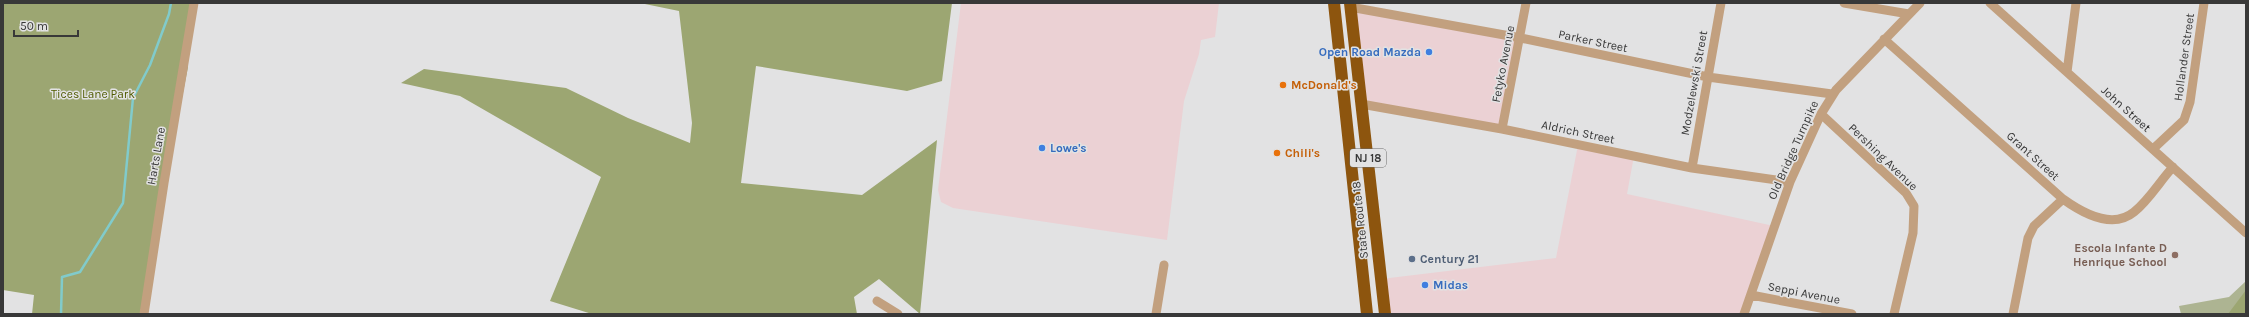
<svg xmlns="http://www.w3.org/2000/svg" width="2249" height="317" font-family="Karla,sans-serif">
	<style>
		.commercial { fill: #ebd1d4 }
		.green { fill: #adb492 }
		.forest { fill: #9ca672 }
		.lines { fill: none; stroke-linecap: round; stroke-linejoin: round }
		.stream { stroke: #81cbcb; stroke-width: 2.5 }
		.minor { stroke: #c2a07f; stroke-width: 9 }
		.highway { stroke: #8d550e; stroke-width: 12 }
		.shop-dot { fill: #3f7fe0; stroke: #e2e2e3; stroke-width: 1.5 }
		.food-dot { fill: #e8710a; stroke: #e2e2e3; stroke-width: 1.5 }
		.education-dot { fill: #8d6e63; stroke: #e2e2e3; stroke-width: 1.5 }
		.service-dot { fill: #5c6f8a; stroke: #e2e2e3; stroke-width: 1.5 }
		.labels { text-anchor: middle; stroke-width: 3; stroke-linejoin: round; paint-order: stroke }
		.shield { fill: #e2e2e3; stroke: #6b6b6b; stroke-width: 1 }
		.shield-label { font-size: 11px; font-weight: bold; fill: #383838 }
		.street-label { font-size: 12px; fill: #383838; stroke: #e2e2e3 }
		.shop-label { font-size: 12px; font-weight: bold; fill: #366cbe; stroke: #e2e2e3; text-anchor: start }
		.food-label { font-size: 12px; font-weight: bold; fill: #c56008; stroke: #e2e2e3; text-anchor: start }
		.park-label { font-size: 12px; fill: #505b00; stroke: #e2e2e3 }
		.education-label { font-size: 12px; font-weight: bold; fill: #785e54; stroke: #e2e2e3; text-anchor: end }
		.service-label { font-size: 12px; font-weight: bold; fill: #4e5e75; stroke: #e2e2e3; text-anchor: start }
	</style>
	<rect width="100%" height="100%" fill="#e2e2e3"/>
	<path class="commercial" d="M961 3H1219L1215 37 1201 40 1199 54 1184 101 1167 240 953 208 941 202 938 190Z
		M1350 7 1521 38 1502 129 1361 104Z
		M1578 145 1634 156 1627 194 1774 226 1744 314H1385L1381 279 1556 258Z"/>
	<path class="green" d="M2246 281V314H2181L2179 306 2229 297Z"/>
	<path class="forest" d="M3 3H194L187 48 188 67 140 314H32L34 295 3 290Z
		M640 3H952L942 81 907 91 756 66 741 183 862 195 937 140 920 314 879 279 854 297 857 314H592L550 301 601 177 460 96 401 83 424 69 566 88 628 118 690 143 692 123 679 11Z
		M2246 290V314H2228Z"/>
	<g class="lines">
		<path class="stream" d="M61 314 62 277 80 272 123 203 133 98 150 65 169 14 171 3"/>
		<path class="minor" d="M1844 3 1909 14
			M1990 3 2246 233
			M1350 7 1521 38 1708 77 1832 94
			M1884 39 2063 199C2081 212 2112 230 2134 212 2149 200 2160 181 2173 167
			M2067 72 2076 3
			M1361 104 1502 129 1692 168 1790 182
			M1821 114 1906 193 1914 206 1913 233 1894 314
			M1502 129 1526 3
			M2153 149 2184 120 2190 102 2204 3
			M1692 168 1721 3
			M1751 295 1852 314
			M877 301 898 314
			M144 314 164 183 194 3
			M1156 314 1164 265
			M1744 314 1790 182 1821 114 1836 90 1920 3
			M2013 314 2028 238 2034 226 2063 199"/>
		<path class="highway" d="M1334 3 1367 314
			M1350 3 1385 314"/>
	</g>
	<g class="shop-dot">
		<circle cx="1429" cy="52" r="4"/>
		<circle cx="1042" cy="148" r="4"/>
		<circle cx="1425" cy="285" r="4"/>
	</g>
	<g class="food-dot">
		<circle cx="1283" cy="85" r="4"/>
		<circle cx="1277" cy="153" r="4"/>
	</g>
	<circle class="education-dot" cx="2175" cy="255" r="4"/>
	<circle class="service-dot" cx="1412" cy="259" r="4"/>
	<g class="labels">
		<rect class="shield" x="1350" y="149" width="36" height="18" rx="3"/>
		<g class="shield-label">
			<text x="1368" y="162">NJ 18</text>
		</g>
		<g class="street-label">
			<text transform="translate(1593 41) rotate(12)" y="4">Parker Street</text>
			<text transform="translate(2184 57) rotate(-82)" y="4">Hollander Street</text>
			<text transform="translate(1503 64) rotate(-79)" y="4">Fetyko Avenue</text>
			<text transform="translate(1694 83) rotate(-80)" y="4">Modzelewski Street</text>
			<text transform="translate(2126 109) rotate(42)" y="4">John Street</text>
			<text transform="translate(1578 132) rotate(12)" y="4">Aldrich Street</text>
			<text transform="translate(1793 150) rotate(-66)" y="4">Old Bridge Turnpike</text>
			<text transform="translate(156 156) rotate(-80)" y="4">Harts Lane</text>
			<text transform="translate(2033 156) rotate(42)" y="4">Grant Street</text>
			<text transform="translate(1883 157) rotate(44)" y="4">Pershing Avenue</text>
			<text transform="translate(1360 220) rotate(-96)" y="4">State Route 18</text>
			<text transform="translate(1804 293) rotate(11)" y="4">Seppi Avenue</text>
		</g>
		<g class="shop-label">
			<text x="1421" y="56" text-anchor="end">Open Road Mazda</text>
			<text x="1050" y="152">Lowe's</text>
			<text x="1433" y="289">Midas</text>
		</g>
		<g class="food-label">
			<text x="1291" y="89">McDonald's</text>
			<text x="1285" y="157">Chili's</text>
		</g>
		<g class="park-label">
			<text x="93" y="98">Tices Lane Park</text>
		</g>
		<g class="education-label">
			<text x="2167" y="252">Escola Infante D<tspan x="2167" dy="14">Henrique School</tspan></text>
		</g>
		<g class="service-label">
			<text x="1420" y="263">Century 21</text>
		</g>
	</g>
	<rect width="2249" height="317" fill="none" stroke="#383838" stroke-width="8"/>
	<path d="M14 30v6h64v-6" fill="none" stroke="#383838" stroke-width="2"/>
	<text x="20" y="30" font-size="12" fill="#383838" stroke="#e2e2e3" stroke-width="3" paint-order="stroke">50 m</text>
</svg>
